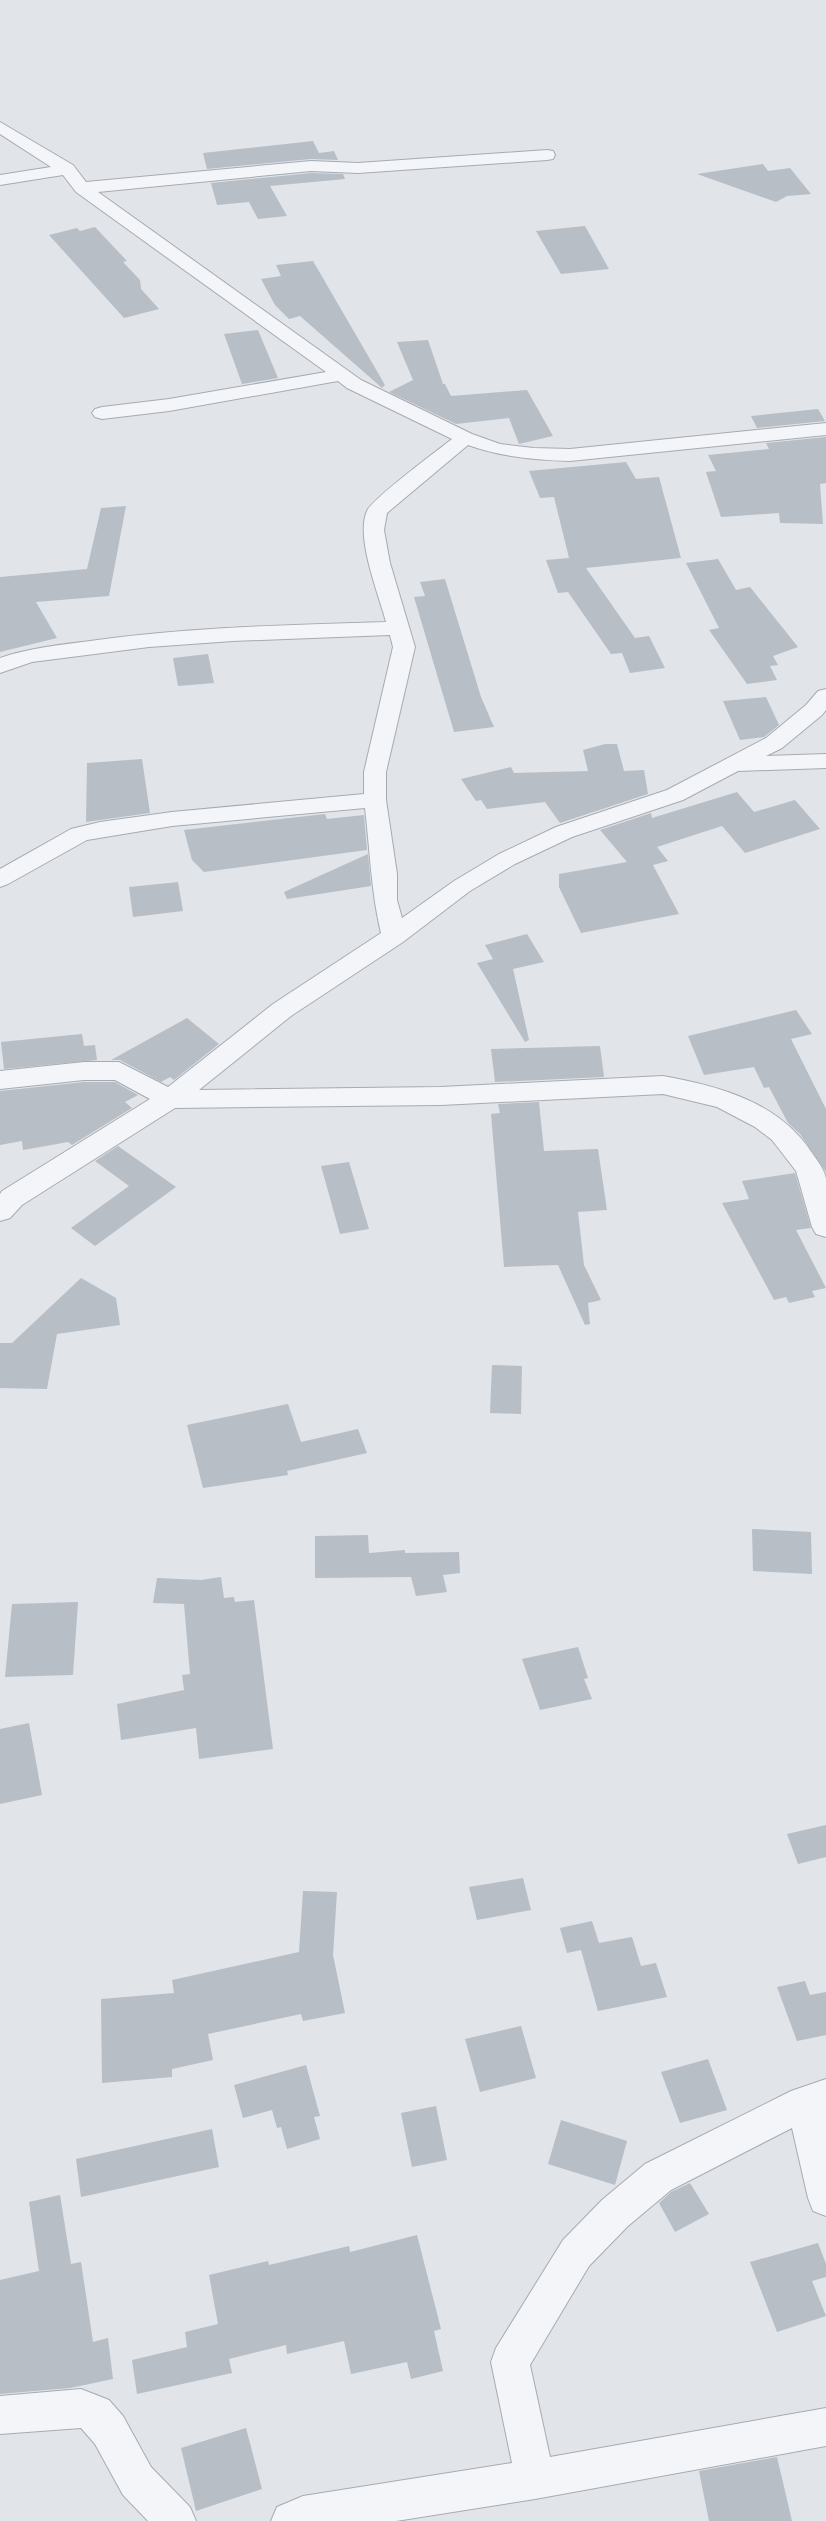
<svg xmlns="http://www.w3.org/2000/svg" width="826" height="2521" font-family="'Golos Text',sans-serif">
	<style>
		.building { fill: #b8bec6 }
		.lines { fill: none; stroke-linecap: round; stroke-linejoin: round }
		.minor-casing { stroke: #a6abb3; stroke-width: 2 }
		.minor { fill: #f4f5f8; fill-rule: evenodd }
	</style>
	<rect width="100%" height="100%" fill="#e1e4e9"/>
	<path class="building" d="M313 141 319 153 334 151 338 160 311 159 207 169 203 153Z
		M763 164 768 171 790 168 811 194 787 196 776 202 697 174Z
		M311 173 343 174 345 179 270 186 287 216 258 219 249 202 217 205 211 183Z
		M585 226 609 269 561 274 536 231Z
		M95 227 127 261 123 262 140 280 141 289 159 309 124 318 49 235 77 228 80 231Z
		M313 261 385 385 382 388 300 316 289 319 275 305 261 279 281 276 276 265Z
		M258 330 278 378 242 384 224 334Z
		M428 340 443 384H445L451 396 527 390 553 436 519 444 509 418 456 424 389 392 413 380 397 342Z
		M818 409 825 421 757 428 751 416Z
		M826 437V483L820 484 823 524 780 523 779 513 721 517 706 472 716 471 708 455 769 449 766 443Z
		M626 462 636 479 659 477 681 558 586 568 635 638 649 636 665 668 630 673 622 653 611 654 568 592 558 593 546 560 569 558 554 497 540 498 529 471Z
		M126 506 109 596 36 602 57 638 0 652V577L87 569 101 508Z
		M718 559 736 590 750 587 798 647 773 656 778 665 770 666 777 680 747 684 709 630 719 628 686 563Z
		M445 579 481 697 494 727 454 732 414 597 425 596 420 582Z
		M208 654 214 683 178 686 173 658Z
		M766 697 779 725 764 737 740 740 723 701Z
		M605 744H617L624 771 644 770 648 794 560 823 545 802 487 809 481 800 476 801 461 779 511 767 514 773 588 771 583 750Z
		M142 759 150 813 86 822 87 763Z
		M737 792 754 812 795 800 820 829 745 853 722 826 657 847 668 861 653 865 679 914 581 933 559 887V874L627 862 600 830 651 813 652 818Z
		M325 814 327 819 364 815 367 850 204 872 192 860 184 830Z
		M368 854 371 886 287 899 284 892Z
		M178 882 183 911 133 917 129 887Z
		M527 934 544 962 513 969 529 1040 525 1042 477 963 493 959 485 945Z
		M796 1010 812 1034 791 1039 826 1109V1172L800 1134 788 1123 769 1087 764 1088 754 1067 704 1075 688 1036Z
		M187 1018 219 1044 174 1080 170 1077 161 1082 120 1060H111Z
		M82 1034 84 1046 95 1045 97 1060 4 1069 1 1042Z
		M600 1046 604 1077 495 1082 491 1049Z
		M84 1082H115L138 1095 125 1102 132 1108 72 1145 68 1142 23 1150 22 1141 0 1145V1091Z
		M539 1102 544 1151 598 1149 607 1210 578 1212 584 1265 601 1300 588 1303 590 1324 585 1325 558 1265 504 1267 491 1114 500 1113 498 1104Z
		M118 1146 176 1187 95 1246 71 1228 129 1186 95 1161Z
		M349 1162 369 1229 340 1234 321 1166Z
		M795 1173 811 1228 796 1230 826 1288 812 1291 815 1297 789 1303 786 1297 774 1300 722 1203 749 1199 742 1181Z
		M81 1278 116 1298 120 1325 57 1334 47 1389 0 1388V1343H12Z
		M492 1365 522 1366 521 1414 490 1413Z
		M288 1404 301 1442 358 1429 367 1453 287 1471 288 1475 203 1488 187 1425Z
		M752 1529 811 1532 812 1574 753 1571Z
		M368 1535 369 1553 405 1550V1553L459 1552 460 1573 443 1575 447 1592 416 1596 411 1577 315 1578V1536Z
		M221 1577 224 1598 234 1597 235 1602 254 1600 273 1749 199 1759 196 1728 121 1740 117 1704 184 1690 182 1675 190 1674 184 1604 153 1603 157 1578 201 1580Z
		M78 1602 73 1675 5 1677 12 1604Z
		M578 1647 588 1678 584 1679 592 1699 540 1710 522 1659Z
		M29 1723 42 1795 0 1804V1729Z
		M826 1825V1857L798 1864 787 1834Z
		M523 1878 531 1910 477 1920 469 1887Z
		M303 1891 337 1892 333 1955 345 2013 303 2021 301 2014 208 2034 213 2060 172 2069V2077L102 2083 101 1999 174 1993 172 1980 299 1952Z
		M592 1921 599 1943 632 1937 641 1966 656 1963 667 1997 598 2011 581 1950 567 1953 560 1928Z
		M805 1981 810 1995 826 1992V2035L797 2041 777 1987Z
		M521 2026 536 2078 480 2092 465 2039Z
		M708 2059 727 2110 680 2123 661 2072Z
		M306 2065 320 2116 314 2117 320 2139 287 2149 281 2127 277 2128 272 2110 243 2118 234 2085Z
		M436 2106 447 2160 412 2167 401 2113Z
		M561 2120 627 2141 615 2185 548 2164Z
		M212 2129 219 2167 81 2197 76 2159Z
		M690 2183 709 2214 675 2232 659 2203 671 2192Z
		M60 2195 71 2264 81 2262 93 2342 108 2338 113 2379 70 2388 0 2394V2280L39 2271 29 2202Z
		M417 2235 441 2329 434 2331 443 2371 411 2379 407 2362 351 2374 344 2341 287 2354 286 2345 229 2359 232 2373 137 2394 132 2360 187 2347 185 2332 218 2324 209 2275 268 2261 269 2265 349 2246 350 2252Z
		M818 2243 826 2264V2277L812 2281 826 2316 777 2332 750 2262Z
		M246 2428 262 2489 196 2511 181 2448Z
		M777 2457 792 2521H709L699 2471Z"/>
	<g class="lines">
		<defs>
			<path id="minor" d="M0 122 73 165 86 182 311 161 358 163 547 150 553 151 555 155 553 159 547 160 358 173 311 171 98 192 361 380 472 434 500 444 533 448 570 449 826 423V435L570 461C534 460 502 457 468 445L387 513 384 530 390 563 415 647 386 772V800L397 874V900L402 918 454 881 499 854 556 827 667 790 766 738 806 705 818 691 826 689V710L822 715 782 748 766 756 826 754V768L738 771 683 800 572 837 515 864 470 891 403 942 291 1016 199 1090 441 1087 663 1076C719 1086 779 1102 812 1153 817 1160 825 1170 826 1179 826 1198 826 1218 826 1237L816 1234 812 1227 796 1171 772 1140 755 1127 717 1107 663 1094 441 1105 175 1108 22 1205 10 1218 0 1221V1194L2 1191 150 1099 115 1080H84L0 1089V1071L84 1062H119L168 1087 273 1004 381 933C371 892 370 850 365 808L172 826 87 840 8 884 0 887V869L71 829 100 822 172 812 364 794V772L393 647 390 635 233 641 149 647 32 662 0 673V658C29 648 60 645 90 641 188 627 287 625 386 622 379 595 355 537 367 511 373 498 437 451 452 439L347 388 338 381 169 411 102 419 95 417 92 413 95 409 102 407 169 399 326 372 76 192 63 175 0 185V175L51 167 0 134Z
				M826 2079V2216L813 2211 808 2198 792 2128 671 2190 628 2226 589 2266 530 2365 550 2457 826 2408V2446L535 2499 396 2521H271L277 2507 303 2496 512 2463 491 2362 496 2348 563 2240 602 2200 645 2164 791 2091Z
				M81 2389 109 2400 123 2416 151 2467 190 2507 196 2521H148L123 2495 95 2444 81 2428 0 2434V2396Z"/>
		</defs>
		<use href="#minor" class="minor-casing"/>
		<use href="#minor" class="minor"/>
	</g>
</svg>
